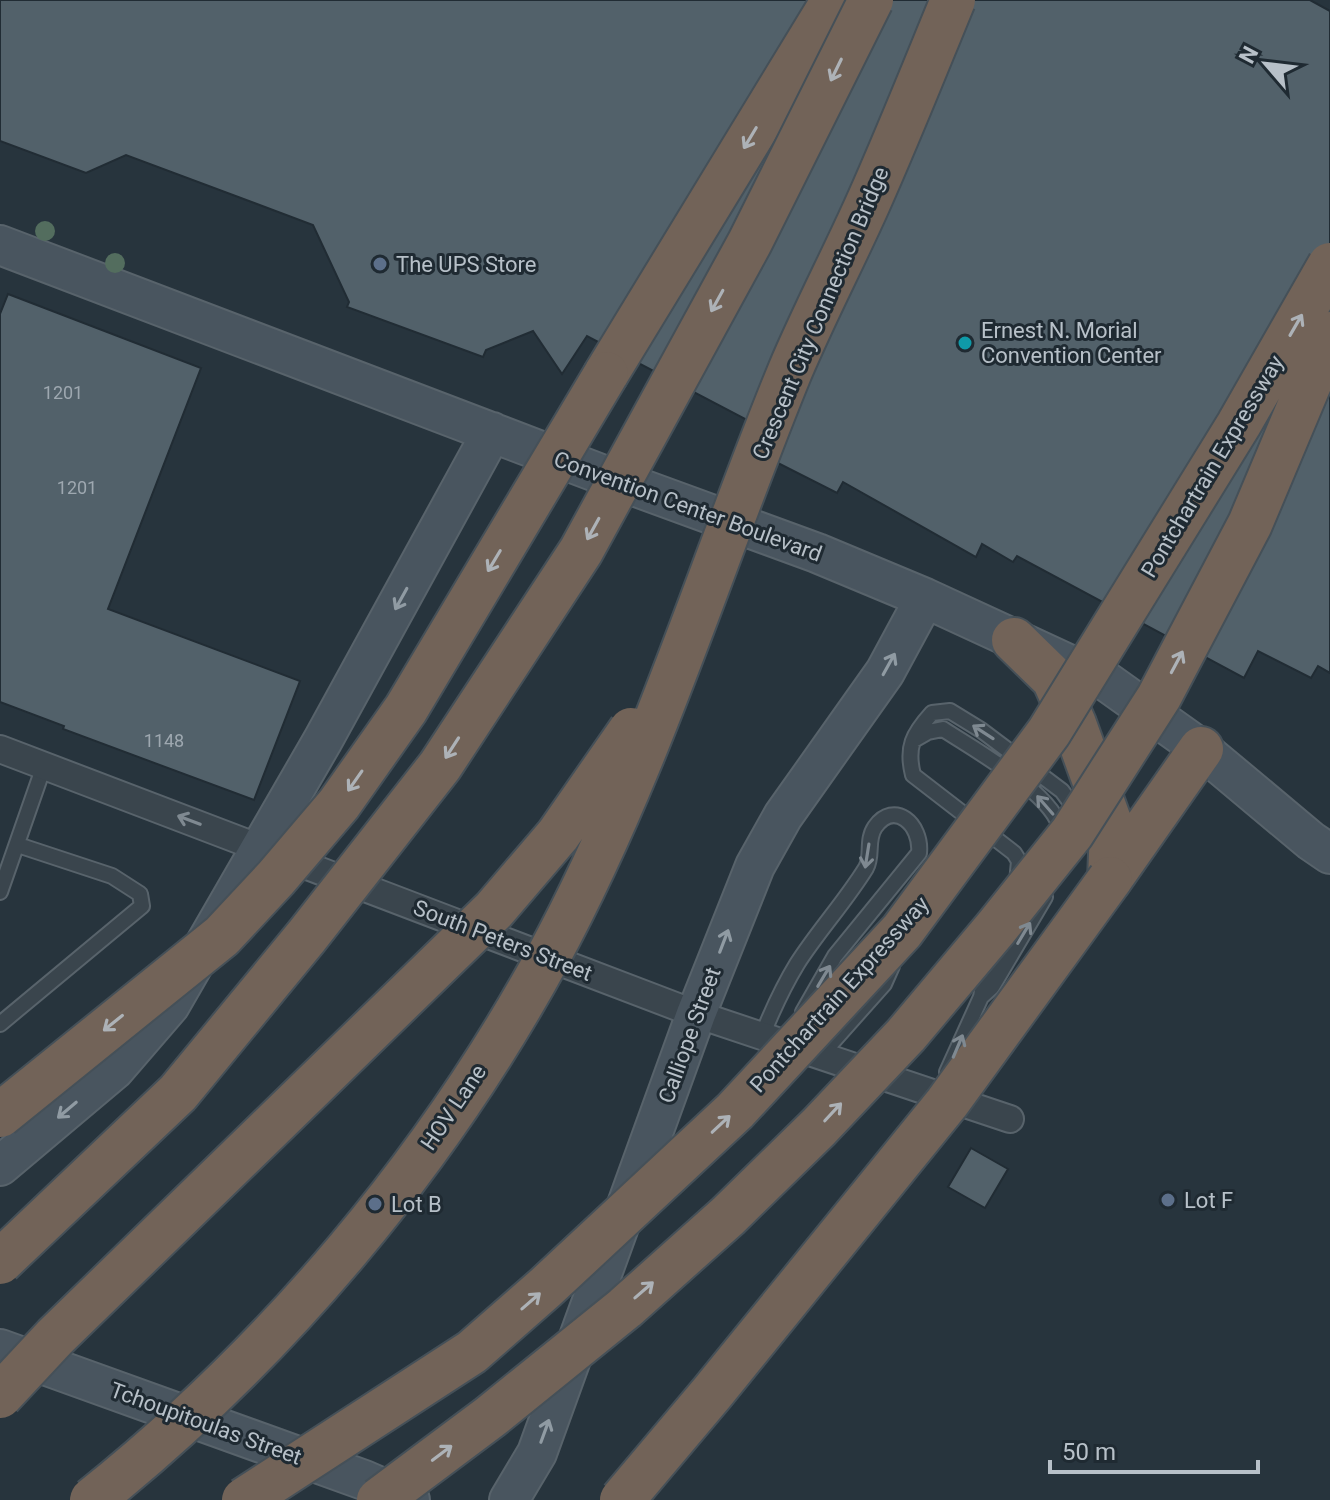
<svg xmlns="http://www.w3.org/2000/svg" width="1330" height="1500" font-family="Roboto,sans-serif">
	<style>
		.building { fill: #52616a; stroke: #212c34; stroke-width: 2 }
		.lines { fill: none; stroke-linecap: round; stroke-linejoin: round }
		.lane-casing { stroke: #58636b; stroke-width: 18 }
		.street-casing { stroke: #58636b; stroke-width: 30 }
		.secondary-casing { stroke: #58636b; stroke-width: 42 }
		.highway-casing { stroke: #455058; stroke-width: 48 }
		.lane { stroke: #3a454d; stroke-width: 14 }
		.street { stroke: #3a454d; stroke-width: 26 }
		.secondary { stroke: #49555f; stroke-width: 38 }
		.highway { stroke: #726358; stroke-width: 44 }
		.highway-bridge-casing { stroke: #455058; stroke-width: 48; stroke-linecap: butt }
		.highway-bridge { stroke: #726358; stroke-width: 44 }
		.tree { fill: #536d5e }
		.oneway { stroke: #adb2b7 }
		.oneway2 { stroke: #909ba3 }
		.oneway3 { stroke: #7f8991 }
		.service-dot { fill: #5c6f8a; stroke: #1f2a32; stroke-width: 3 }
		.culture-dot { fill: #0f9aa8; stroke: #1f2a32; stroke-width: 3 }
		.labels { text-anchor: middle; stroke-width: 6; stroke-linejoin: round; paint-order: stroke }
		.number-label { font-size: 18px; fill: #9ea8b0 }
		.poi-label { font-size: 22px; fill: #b7c0c8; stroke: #1f2a32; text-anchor: start }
		.street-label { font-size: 22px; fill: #b7c0c8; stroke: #1f2a32 }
	</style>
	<rect width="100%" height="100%" fill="#27343d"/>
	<path class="building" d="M0 0H1310L1330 11V673L1318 666 1311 678 1258 651 1244 678 1017 556 1013 562 982 544 976 557 843 482 837 493 764 456 774 434 587 336 562 374 533 331 486 350 483 357 347 307 349 302 313 225 126 155 86 173 0 141Z
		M8 294 201 368 108 609 300 681 254 800 63 729 64 726 0 702V314Z
		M971 1148 1008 1169 985 1208 948 1187Z"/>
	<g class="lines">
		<defs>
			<path id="lane" d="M914 740 928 732 943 729C973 749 1057 795 1061 832
				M1017 882 1019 861 1014 853 913 775C906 747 913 734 932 713L950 711 981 730 1062 791 1078 813
				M0 892 44 766
				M981 997 992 987 1045 897
				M0 1024 142 906 140 894 112 876 18 845
				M762 1036C772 1011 783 987 797 964 818 931 845 902 866 868 873 856 866 840 875 827 894 800 922 824 919 853L835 956 803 1012
				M820 1056 884 984 892 966
				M947 1072 981 997 985 974 994 959"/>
			<path id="street" d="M0 749 696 1014 1010 1119"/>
			<path id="secondary" d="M0 245 601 474 817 553 925 598 1107 682 1201 749 1311 841 1330 854
				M0 1166 114 1070 170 1005 323 740 492 432
				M0 1349 364 1480 410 1500
				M509 1500 537 1453 696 1014 755 866 783 816 885 672 925 598"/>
			<path id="highway" d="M606 374 834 0
				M1014 640 1054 679 1074 724 1112 829 1110 879
				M1110 879 1201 749"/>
		</defs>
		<use href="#lane" class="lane-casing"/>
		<use href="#street" class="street-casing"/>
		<use href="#secondary" class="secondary-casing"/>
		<use href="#highway" class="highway-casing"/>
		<use href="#lane" class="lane"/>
		<use href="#street" class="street"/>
		<use href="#secondary" class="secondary"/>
		<use href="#highway" class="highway"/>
		<defs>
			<path id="highway-bridge" d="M0 1115 222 936 276 878 339 804 406 709 606 374
				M0 1262 178 1093 307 936 440 766 581 551 750 242 871 0
				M0 1396 55 1337 494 910 558 835 631 730
				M92 1500C277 1352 435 1164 548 957 649 771 710 566 790 371 814 314 843 259 868 203 898 136 925 68 953 0
				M244 1500 472 1352 545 1288 735 1111 902 931 1049 732 1239 424 1330 265
				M379 1500 490 1417 625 1308 728 1216 819 1127 906 1035 996 928 1072 833 1159 697 1250 524 1330 334
				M622 1500 712 1393 947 1103 1110 879"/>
		</defs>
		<use href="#highway-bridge" class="highway-bridge-casing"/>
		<use href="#highway-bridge" class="highway-bridge"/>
	</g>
	<g class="tree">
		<circle cx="45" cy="231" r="10"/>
		<circle cx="115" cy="263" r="10"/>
	</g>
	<defs><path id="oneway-shaft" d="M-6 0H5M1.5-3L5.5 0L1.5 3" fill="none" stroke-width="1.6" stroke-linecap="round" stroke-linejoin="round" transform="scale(2)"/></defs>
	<g class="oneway">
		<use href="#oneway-shaft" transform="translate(836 70) rotate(116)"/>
		<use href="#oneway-shaft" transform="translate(750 138) rotate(121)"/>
		<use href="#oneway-shaft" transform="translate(717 301) rotate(119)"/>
		<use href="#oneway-shaft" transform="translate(1296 325) rotate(-60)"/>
		<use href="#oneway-shaft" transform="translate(593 529) rotate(119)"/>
		<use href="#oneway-shaft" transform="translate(494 561) rotate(121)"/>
		<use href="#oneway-shaft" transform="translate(1177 662) rotate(-62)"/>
		<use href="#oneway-shaft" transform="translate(452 748) rotate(123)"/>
		<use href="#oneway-shaft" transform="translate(355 781) rotate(125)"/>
		<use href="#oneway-shaft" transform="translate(113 1023) rotate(141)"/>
		<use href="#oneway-shaft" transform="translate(833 1112) rotate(-47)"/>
		<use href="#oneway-shaft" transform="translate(721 1124) rotate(-43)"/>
		<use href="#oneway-shaft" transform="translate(644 1290) rotate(-41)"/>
		<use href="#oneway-shaft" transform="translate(531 1301) rotate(-41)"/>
		<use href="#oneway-shaft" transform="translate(442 1453) rotate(-37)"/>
	</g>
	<g class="oneway2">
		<use href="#oneway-shaft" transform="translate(401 599) rotate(119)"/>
		<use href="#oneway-shaft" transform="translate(889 664) rotate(-61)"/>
		<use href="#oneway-shaft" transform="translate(724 941) rotate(-69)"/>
		<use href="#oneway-shaft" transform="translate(67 1110) rotate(140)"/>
		<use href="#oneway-shaft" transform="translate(545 1431) rotate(-70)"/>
	</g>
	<g class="oneway3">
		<use href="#oneway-shaft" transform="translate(983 732) rotate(-147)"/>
		<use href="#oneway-shaft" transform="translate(1045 805) rotate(-131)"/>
		<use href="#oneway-shaft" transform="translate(189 820) rotate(-159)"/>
		<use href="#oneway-shaft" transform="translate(867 856) rotate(99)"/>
		<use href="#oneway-shaft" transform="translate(1024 933) rotate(-59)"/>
		<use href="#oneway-shaft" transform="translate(824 976) rotate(-59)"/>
		<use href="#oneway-shaft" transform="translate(958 1046) rotate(-67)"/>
	</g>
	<g class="service-dot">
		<circle cx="380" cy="264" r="8"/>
		<circle cx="1168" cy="1200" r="8"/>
		<circle cx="375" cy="1204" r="8"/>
	</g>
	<circle class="culture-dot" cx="965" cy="343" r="8"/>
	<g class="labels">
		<g class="number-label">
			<text x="63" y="399">1201</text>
			<text x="77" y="494">1201</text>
			<text x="164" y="747">1148</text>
		</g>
		<g class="poi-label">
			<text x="396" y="272">The UPS Store</text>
			<text x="981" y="338">Ernest N. Morial<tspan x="981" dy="25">Convention Center</tspan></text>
			<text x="1184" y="1208">Lot F</text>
			<text x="391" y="1212">Lot B</text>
		</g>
		<g class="street-label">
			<text transform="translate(820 313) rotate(-67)" y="8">Crescent City Connection Bridge</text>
			<text transform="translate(1212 466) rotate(-59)" y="8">Pontchartrain Expressway</text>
			<text transform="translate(688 506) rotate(20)" y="8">Convention Center Boulevard</text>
			<text transform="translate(503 940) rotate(21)" y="8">South Peters Street</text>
			<text transform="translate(839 994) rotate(-48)" y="8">Pontchartrain Expressway</text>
			<text transform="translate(689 1035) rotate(-70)" y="8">Calliope Street</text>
			<text transform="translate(453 1107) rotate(-56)" y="8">HOV Lane</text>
			<text transform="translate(206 1423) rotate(20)" y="8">Tchoupitoulas Street</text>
		</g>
	</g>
	<g transform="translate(1266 64) rotate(298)" stroke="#1f2a32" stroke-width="6" paint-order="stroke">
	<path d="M0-6L14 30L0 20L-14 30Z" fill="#b7c0c8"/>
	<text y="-12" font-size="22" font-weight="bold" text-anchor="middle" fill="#b7c0c8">N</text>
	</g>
	<path d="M1050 1460v12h208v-12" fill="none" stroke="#b7c0c8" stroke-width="4"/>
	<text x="1062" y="1460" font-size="24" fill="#b7c0c8" stroke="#1f2a32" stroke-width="6" paint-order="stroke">50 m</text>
</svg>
